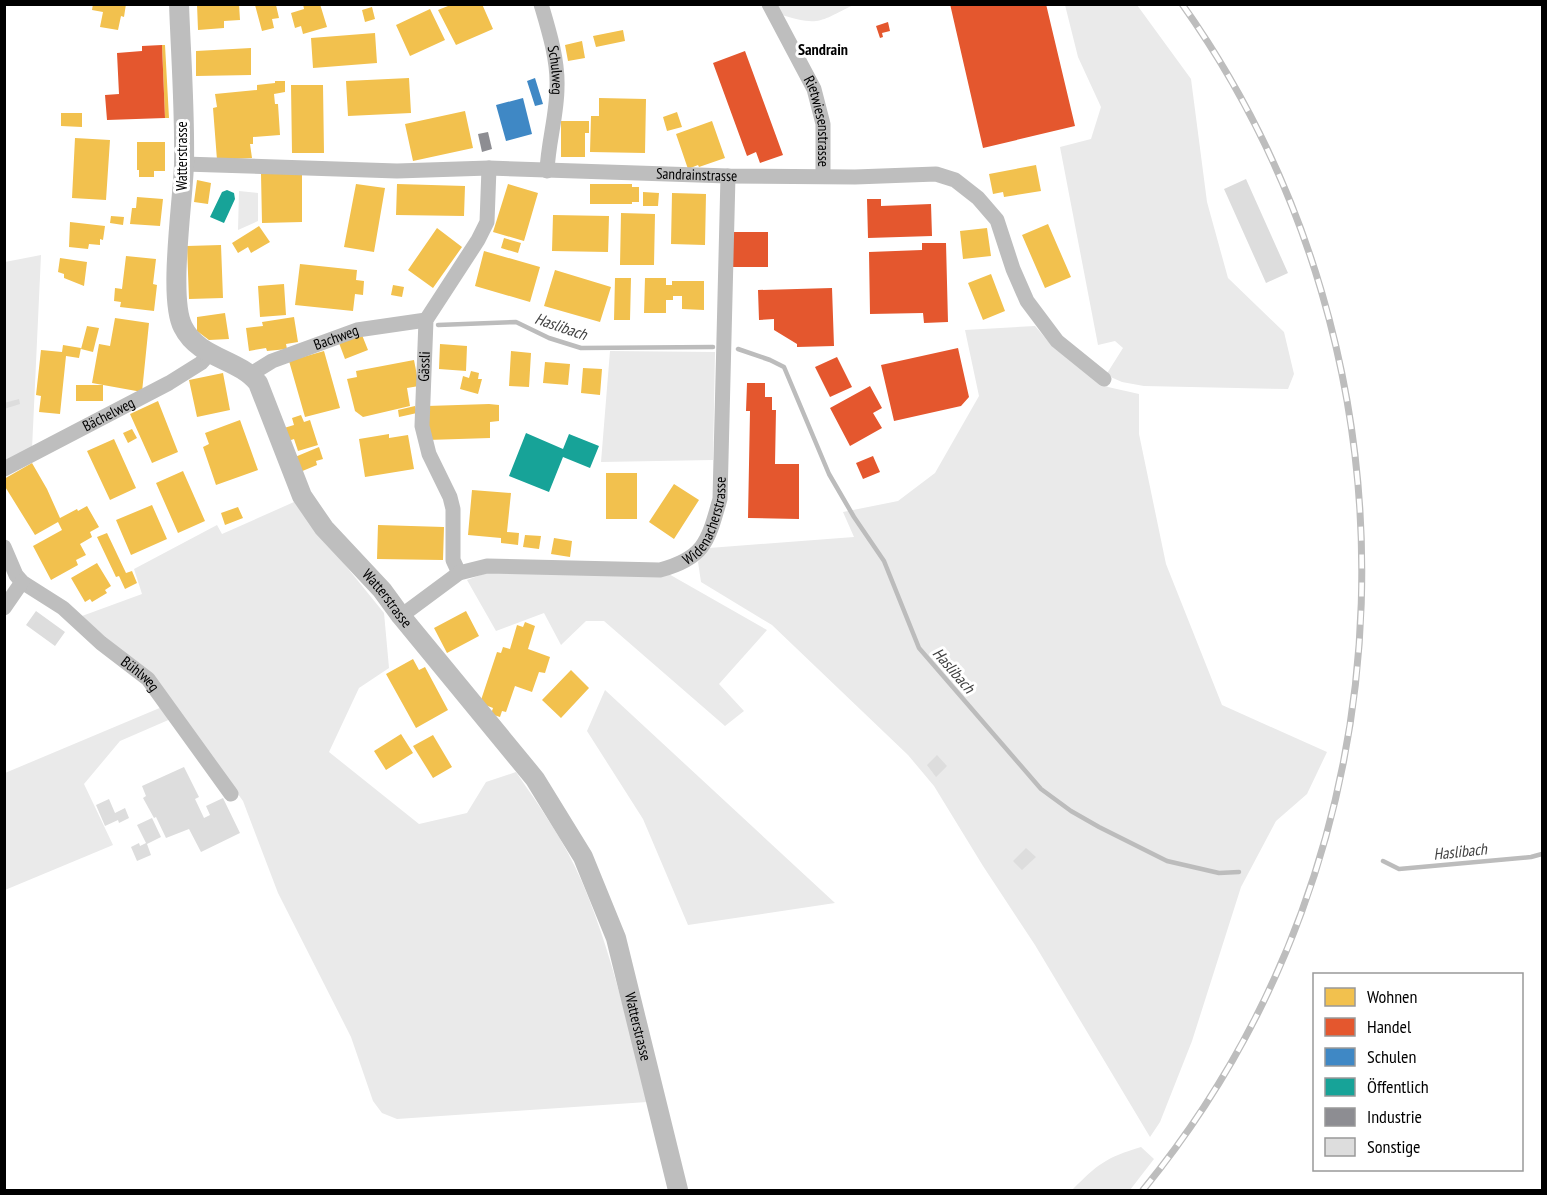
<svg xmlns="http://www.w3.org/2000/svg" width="1547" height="1195" font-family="'PT Sans Narrow',sans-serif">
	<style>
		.green { fill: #eaeaea }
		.homes { fill: #f2c14e }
		.shops { fill: #e4572e }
		.schools { fill: #3f88c5 }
		.public { fill: #17a398 }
		.industry { fill: #8d8d92 }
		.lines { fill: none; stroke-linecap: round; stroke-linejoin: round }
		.stream { stroke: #bcbcbc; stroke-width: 4.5 }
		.building { fill: #ddd }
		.minor { stroke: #bebebe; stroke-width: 15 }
		.tertiary { stroke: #bebebe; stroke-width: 20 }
		.rail-casing { stroke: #bdbdbd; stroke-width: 7 }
		.rail { stroke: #fff; stroke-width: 4.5; stroke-dasharray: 14; stroke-linecap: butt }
		.labels { text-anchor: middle; stroke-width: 6; stroke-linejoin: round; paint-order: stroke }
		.street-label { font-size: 15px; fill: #000; stroke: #fff }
		.neighbourhood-label { font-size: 16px; font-weight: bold; fill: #000; stroke: #fff }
		.water-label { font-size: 16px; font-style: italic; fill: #414141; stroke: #fff }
	</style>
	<rect width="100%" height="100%" fill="#fff"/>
	<path class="green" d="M774 5H853C818 23 818 26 779 14Z
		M1065 5H1137L1191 79 1207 202 1228 278 1284 332 1294 374 1288 389 1144 386 1122 382 1106 375 1123 348 1115 341 1098 345 1060 147 1091 139 1101 107 1078 57Z
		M239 191 258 193V221L238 230Z
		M41 255 32 449 5 461V262Z
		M1035 326 1053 347 1108 387 1139 394V434L1166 564 1222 705 1327 752 1307 794 1276 821 1241 887 1192 1041 1160 1122 1150 1137 1035 945 983 866 934 786 908 755 772 625 701 582 698 562 709 548 854 537 843 512 898 501 935 473 979 396 965 330Z
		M610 351 715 352 713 460 601 462Z
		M294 502 384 613 389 668 359 688 329 752 419 824 467 813 486 782 516 772C540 807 565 842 582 882 612 952 628 1028 647 1102L397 1119 382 1113 373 1101 351 1037 278 893 243 801 157 683 82 616 142 594 134 569 217 525 222 534Z
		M489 572 667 573 767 630 719 684 744 711 725 726 604 621H586L561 645 544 613 496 631 467 580Z
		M605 690 835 903 688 925 643 819 587 731Z
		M162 707 173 718 120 741 84 784 113 845 5 890V773Z
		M1141 1147 1154 1159 1130 1190H1072C1098 1164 1105 1158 1141 1147Z"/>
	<path class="homes" d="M93 4H126L124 17 121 16 118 30 100 27 103 12 92 10Z
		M197 4H239L240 20 224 21V28L198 30Z
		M303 4H320L327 27 303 34 301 26 295 28 291 13 304 9Z
		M453 4H482L493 29 456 45 438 10Z
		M255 5H276L279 18 272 19 274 28 262 31Z
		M372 7 375 19 365 22 362 10Z
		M430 9 445 40 410 56 396 25Z
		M623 30 625 41 596 47 593 36Z
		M375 33 377 63 313 68 311 38Z
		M582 41 585 58 568 61 565 45Z
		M162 45H165L169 118H165Z
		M251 48V75L196 76V51Z
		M409 78 411 113 348 116 346 81Z
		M275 81H285V92L274 94 275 104H278L280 135 253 137V144H250L252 158 217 160 213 108 217 107 215 94 257 90V85L275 83Z
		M291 85H323L324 153H292Z
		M599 98 646 99 645 153 590 152 591 116H599Z
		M465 111 473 148 413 161 405 124Z
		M677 112 682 127 667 131 663 117Z
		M61 113H82V127L61 126Z
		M561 121H589V133H585V157H561Z
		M712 121 725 158 699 167 698 165 688 169 676 134Z
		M75 138 110 140 106 200 72 198Z
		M137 142H165V171H154V177H139V170H137Z
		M1036 165 1041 191 1004 197 1003 192 993 194 989 174Z
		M302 173V222L262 223 261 174Z
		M197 180 211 183 208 204 194 202Z
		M356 184 385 188 374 252 344 247Z
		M397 184 465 186 464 216 396 215Z
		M508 184 538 193 524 241 493 232Z
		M590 184H632V187H639V202H632V204H590Z
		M643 192 659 193 658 206H643Z
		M672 193 706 194 705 245 671 244Z
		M137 197 163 199 160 226 130 224 132 208H136Z
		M621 213 655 214 654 265H620Z
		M553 215 609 216 608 252 552 251Z
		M111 216 124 217 123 225 110 223Z
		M70 222 105 226 103 240 100 239V245L89 244 88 249 69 247Z
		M1048 224 1071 277 1045 288 1022 235Z
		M259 226 270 242 251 253 248 247 238 253 232 243Z
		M437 228 462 247 433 288 408 270Z
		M987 228 991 256 963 259 960 231Z
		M504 238 521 243 518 253 501 248Z
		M221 245 223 298 189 299 187 246Z
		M484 251 540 267 530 302 475 286Z
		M126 256 156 259 153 284 157 285 154 311 120 307 121 302 114 301 115 288 122 289Z
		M60 258 87 262 84 286 64 278V274L58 272Z
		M300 264 357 270 356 280 364 281 363 295 355 294 353 311 295 305Z
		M555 270 611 287 600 322 544 306Z
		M991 274 1005 311 983 320 968 283Z
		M615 278H631L630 320H614Z
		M645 278H666V285H672V281H704V310L682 309V296H673V300H666V313H644Z
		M284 284 286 315 260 317 258 286Z
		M393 285 404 287 402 297 391 295Z
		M225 313 229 339 209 340 197 331V317Z
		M294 317 298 342 286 344 287 349 267 351 266 348 249 351 246 328 263 326 262 322Z
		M115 318 149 323 142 392 92 383 99 344 110 346Z
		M87 326 99 328 93 352 81 349Z
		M362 335 368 350 345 359 339 343Z
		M440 344 467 346 466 371 439 369Z
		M63 345 81 348 79 358 66 356 60 414 39 412 41 396 36 395 41 350 62 352Z
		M324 351 340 408 305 417 289 361Z
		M511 351 531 353 529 387 509 386Z
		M414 360 419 386 407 388 410 406 363 417 355 411 347 379 357 377 356 371Z
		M545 362 570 364 568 385 543 383Z
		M583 368 602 369 600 395 581 393Z
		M471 371 479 373 478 379H482L478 394 460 389 463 376 469 378Z
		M223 373 230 410 197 417 189 380Z
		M76 385H103V401H76Z
		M158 401 178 452 152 463 130 414Z
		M489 404 499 405V421L490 422V438L427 440V406Z
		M415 406 417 413 399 417 398 410Z
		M301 415 304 422 310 420 318 445 298 451 294 439 288 441 284 428 294 425 292 418Z
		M240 420 258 470 216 485 203 447 209 444 205 433Z
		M132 429 137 438 128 443 123 433Z
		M389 434V438L408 435 414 469 365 477 359 439Z
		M114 439 136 488 110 500 87 451Z
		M319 447 323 459 316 461 317 465 300 472 295 457Z
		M32 463 47 489 60 518 77 509 78 511 87 506 99 527 90 532 92 537 80 544 86 555 76 560 78 565 51 580 33 546 62 530 58 522 35 535 4 485V479Z
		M183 471 205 521 178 533 156 483Z
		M606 473H637V519H606Z
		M674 484 699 500 674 539 649 522Z
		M472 490 511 493 507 532 519 533 518 545 501 543V538L468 535Z
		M152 505 167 539 131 555 116 520Z
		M238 507 243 518 225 525 221 513Z
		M378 525 444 527 443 560 377 559Z
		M107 533 126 573 132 571 137 583 125 589 119 576 116 577 97 537Z
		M525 535 541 536 539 549 523 547Z
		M554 538 572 541 570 557 551 554Z
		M97 563 111 586 105 590 107 593 92 602 90 599 85 602 71 578Z
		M466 611 479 636 447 653 434 628Z
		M525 622 535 626 528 649 550 657 545 673 539 672 532 692 515 686 506 712 502 711 500 717 491 714 493 708 480 703 497 652 501 653 503 647 510 649 517 625 523 627Z
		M413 659 419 670 425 667 448 710 416 728 386 674Z
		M571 670 589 688 561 718 542 700Z
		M401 734 413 753 386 770 374 751Z
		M433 735 452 767 433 778 413 746Z"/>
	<path class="shops" d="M950 4H1046L1075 126 983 148Z
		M888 22 890 31 882 33 883 37 880 38 876 26Z
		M162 45 165 118 107 120 105 95 119 94 117 53 142 51V46Z
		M745 51 783 155 760 163 756 152 747 156 713 63Z
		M867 199H881V206L931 204 932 236 868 238Z
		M733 232H768V267H733Z
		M922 243H946L948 322 924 323 923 313 870 314 869 252 922 250Z
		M832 288 834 346 797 347V344L774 330V319L759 320 758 290Z
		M958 348 969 397 961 406 894 421 881 365Z
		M837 357 852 387 830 397 815 367Z
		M747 383H765V397H772V410H776L775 464H799V519L748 518 750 411H746Z
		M870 386 882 408 873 413 882 428 850 446 830 408Z
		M873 456 880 472 863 479 856 463Z"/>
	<path class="schools" d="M535 78 543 104 535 106 527 81Z
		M523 98 532 134 506 141 496 105Z"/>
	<path class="public" d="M227 190 234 193 235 199 224 223 210 217 222 192Z
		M526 433 563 449 569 434 599 446 590 468 563 457 549 492 509 476Z"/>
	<path class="industry" d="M488 132 492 149 482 152 478 134Z"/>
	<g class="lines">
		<path class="stream" d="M438 325 516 322 549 338 581 348 713 347
			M738 349 770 360 784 367 829 474 854 517 884 561 919 648 1041 789 1071 811 1099 827 1167 861 1219 873 1239 872
			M1383 861 1399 869 1531 857 1542 854"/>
	</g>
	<path class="building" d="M1246 179 1288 273 1266 283 1224 189Z
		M19 399 20 404 4 409V403Z
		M36 611 65 632 55 646 26 625Z
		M937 755 947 766 936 777 927 765Z
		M184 767 199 797 195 799 204 818 210 815 206 806 223 798 240 833 201 852 189 829 166 838 156 817 154 818 143 798 146 796 142 786Z
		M109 799 115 813 125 808 129 818 119 823 118 820 105 826 96 805Z
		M152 818 161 837 147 844 151 855 137 861 131 847 139 843 140 846 146 843 137 825Z
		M1026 848 1036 857 1022 870 1013 861Z"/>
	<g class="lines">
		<g class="minor">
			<path id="s1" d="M541 4C549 31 558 60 557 87 557 115 548 143 547 171"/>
			<path id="s2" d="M769 4 814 89 823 124V176"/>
			<path id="s3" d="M184 164 397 171 489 168 728 176 855 177 936 174 955 180 978 198 997 220 1013 269 1027 301 1057 341 1104 379"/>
			<path id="s4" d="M251 374 272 361 357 330 426 320"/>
			<path id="s5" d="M4 469 169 383 201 363 209 354"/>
			<path id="s6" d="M4 547 16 575 22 582 63 608 101 643 148 679 231 794"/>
			<path id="s7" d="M459 573 453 560V509L450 497 429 454 422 426 426 320 478 240 487 222 489 168"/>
			<path d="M4 608 22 582"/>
			<path id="s8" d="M401 616 459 573 487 566 660 570C705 558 708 541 720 499L728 176"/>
		</g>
		<path class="tertiary" id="s9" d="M179 4C181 58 185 111 184 164 183 201 168 299 183 327 199 359 238 358 258 383L302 496 324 528 382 590 401 616 535 779 583 857 616 938 678 1190"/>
		<defs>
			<path id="rail" d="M1143 1190C1420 852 1435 360 1182 4"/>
		</defs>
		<use href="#rail" class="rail-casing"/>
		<use href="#rail" class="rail"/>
	</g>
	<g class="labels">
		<g class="street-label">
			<text dy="5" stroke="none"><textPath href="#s1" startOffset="68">Schulweg</textPath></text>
			<text dy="5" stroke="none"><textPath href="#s2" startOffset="129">Rietwiesenstrasse</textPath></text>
			<text transform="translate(182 156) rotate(-90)" y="5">Watterstrasse</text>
			<text dy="5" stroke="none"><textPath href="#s3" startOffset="513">Sandrainstrasse</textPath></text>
			<text dy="5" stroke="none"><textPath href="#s4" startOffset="93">Bachweg</textPath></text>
			<text dy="5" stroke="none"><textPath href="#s7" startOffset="214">Gässli</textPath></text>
			<text dy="5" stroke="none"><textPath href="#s5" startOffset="118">Bächelweg</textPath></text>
			<text dy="5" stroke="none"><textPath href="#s8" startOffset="348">Widenacherstrasse</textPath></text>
			<text dy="5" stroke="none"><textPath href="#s9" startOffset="674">Watterstrasse</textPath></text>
			<text dy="5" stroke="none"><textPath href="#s6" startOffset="190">Bühlweg</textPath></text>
			<text dy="5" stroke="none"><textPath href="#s9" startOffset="1178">Watterstrasse</textPath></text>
		</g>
		<g class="neighbourhood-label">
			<text x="823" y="55">Sandrain</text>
		</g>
		<g class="water-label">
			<text transform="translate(561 326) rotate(19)" y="6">Haslibach</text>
			<text transform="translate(954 670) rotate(49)" y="6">Haslibach</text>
			<text transform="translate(1460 851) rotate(-6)" y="6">Haslibach</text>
		</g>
	</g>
	<rect width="1547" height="1195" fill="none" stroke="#000000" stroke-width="12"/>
	<rect x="1313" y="973" width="210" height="198" fill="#ffffff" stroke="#999999" stroke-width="1.5"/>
	<rect x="1325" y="988" width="30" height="18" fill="#f2c14e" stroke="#999999" stroke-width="1.5"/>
	<text x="1367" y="1003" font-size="18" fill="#000000">Wohnen</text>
	<rect x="1325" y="1018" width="30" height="18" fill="#e4572e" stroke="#999999" stroke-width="1.5"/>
	<text x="1367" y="1033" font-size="18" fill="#000000">Handel</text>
	<rect x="1325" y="1048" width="30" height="18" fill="#3f88c5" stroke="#999999" stroke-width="1.5"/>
	<text x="1367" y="1063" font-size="18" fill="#000000">Schulen</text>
	<rect x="1325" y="1078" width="30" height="18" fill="#17a398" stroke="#999999" stroke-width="1.5"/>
	<text x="1367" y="1093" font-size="18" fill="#000000">Öffentlich</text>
	<rect x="1325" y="1108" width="30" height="18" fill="#8d8d92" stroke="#999999" stroke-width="1.5"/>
	<text x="1367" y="1123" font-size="18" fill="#000000">Industrie</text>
	<rect x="1325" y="1138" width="30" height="18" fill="#dddddd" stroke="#999999" stroke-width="1.5"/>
	<text x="1367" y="1153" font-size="18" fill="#000000">Sonstige</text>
</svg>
